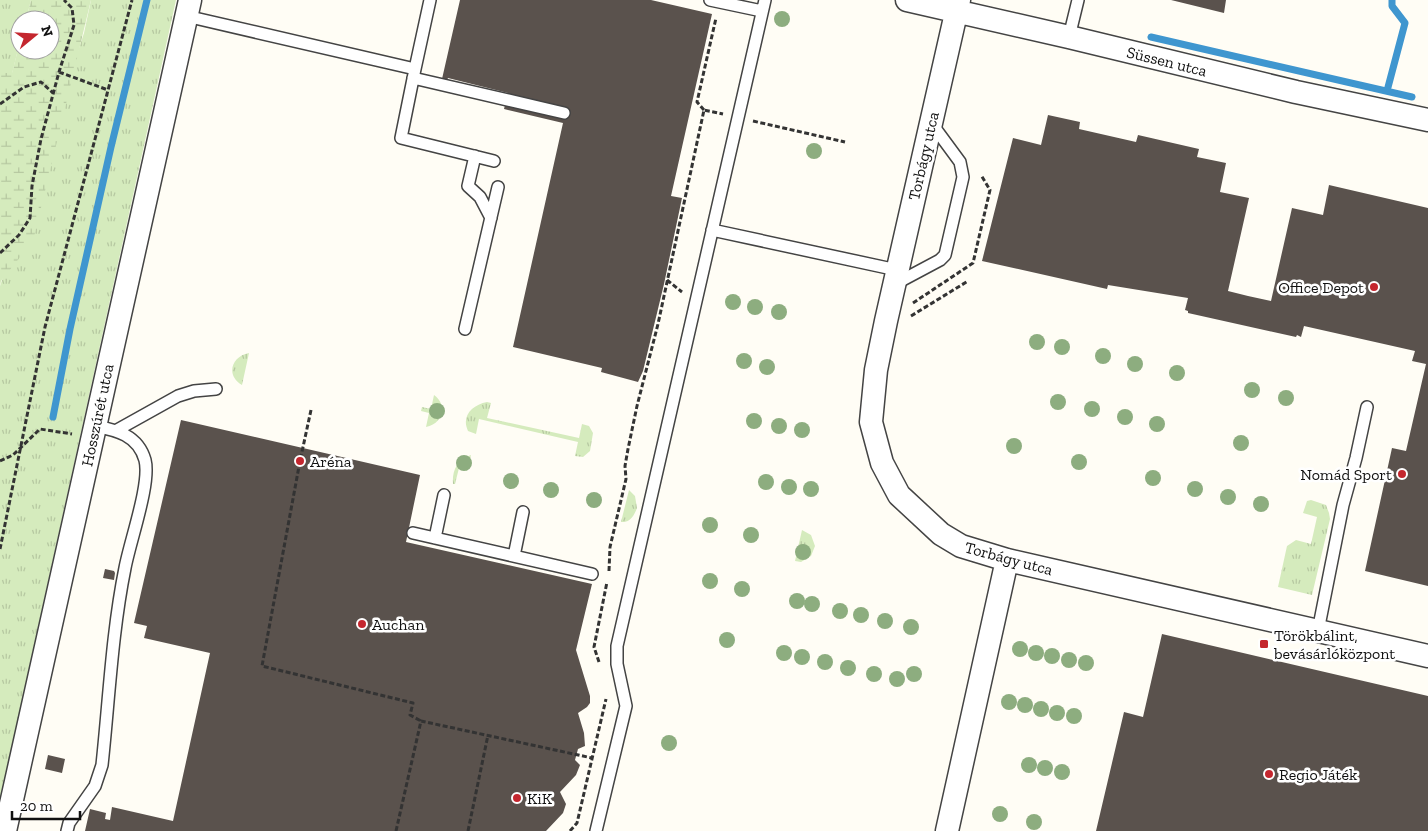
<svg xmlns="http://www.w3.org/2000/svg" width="1428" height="831" font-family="'Zilla Slab',serif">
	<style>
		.grass { fill: url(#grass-tufts) }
		.wetland { fill: url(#wetland-marsh) }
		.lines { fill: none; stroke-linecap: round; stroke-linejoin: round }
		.stream { stroke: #3f96cf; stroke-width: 7 }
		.building { fill: #5a524d }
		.lane-casing { stroke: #444; stroke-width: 14 }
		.street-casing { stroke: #444; stroke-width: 25 }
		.path { stroke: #333; stroke-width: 3; stroke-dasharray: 5 2.5; stroke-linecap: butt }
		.lane { stroke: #fff; stroke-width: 11 }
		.street { stroke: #fff; stroke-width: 22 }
		.tree { fill: #8dad7f }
		.poi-dot { fill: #c4262e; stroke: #fff; stroke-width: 2 }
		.labels { text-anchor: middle; stroke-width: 5; stroke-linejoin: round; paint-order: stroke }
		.street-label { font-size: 16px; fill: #111; stroke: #fff }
		.poi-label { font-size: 16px; fill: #111; stroke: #fff; text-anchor: start }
	</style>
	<defs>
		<pattern id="grass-tufts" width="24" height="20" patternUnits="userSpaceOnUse" patternTransform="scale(1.25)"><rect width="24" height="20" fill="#d5ebbd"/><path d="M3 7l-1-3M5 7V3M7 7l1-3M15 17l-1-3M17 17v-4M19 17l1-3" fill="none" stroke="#b6c8a1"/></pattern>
		<pattern id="wetland-marsh" width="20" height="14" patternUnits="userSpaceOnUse" patternTransform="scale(1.25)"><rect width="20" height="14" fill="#d5ebbd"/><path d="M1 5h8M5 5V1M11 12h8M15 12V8" fill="none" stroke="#b6c8a1"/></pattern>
	</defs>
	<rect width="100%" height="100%" fill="#fffdf5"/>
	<path class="grass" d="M0 0H31L26 20H20V41L12 74 0 73Z
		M91 0H176L0 800V286L84 33Z
		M249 353 242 385C225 375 232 356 249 353Z
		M434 395C448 405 443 424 426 427L429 413 421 411 422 407 431 409Z
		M487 402 491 403 487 418 579 438 582 424 589 426 593 433 590 451 583 457 575 456 578 442 479 419 476 434 468 431C461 416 472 405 487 402Z
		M471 455 467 471 459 468 455 484H453C452 471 457 459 471 455Z
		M629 490 635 496 637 508C634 516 630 523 621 522Z
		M1311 500 1326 505 1329 513 1330 519 1312 595 1278 587 1287 546 1296 540 1311 544 1317 517 1303 513 1307 501Z
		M802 530 811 535 815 546 811 556 801 562 795 561Z"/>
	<path class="wetland" d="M31 0H91L33 241 1 281 0 286V73H12L20 41V50H50V20H26Z"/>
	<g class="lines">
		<path class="stream" d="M1151 37 1412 97
			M1387 91 1405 23 1392 6V0
			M53 417 70 329 111 147 147 0"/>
	</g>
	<path class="building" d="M460 0H651L712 14 671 196 682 198 664 284 643 371 638 382 601 372 602 368 513 347 563 123 504 109 508 93 448 78 447 80 442 79Z
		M1171 0H1226L1224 13Z
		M1048 115 1080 122 1079 129 1136 142 1138 135 1199 149 1197 157 1226 163 1220 192 1249 198 1228 291 1248 296 1271 301 1292 208 1323 215 1329 185 1428 208V586L1365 571 1392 448 1406 451 1426 364 1412 361 1415 351 1304 326 1301 337 1297 335 1296 337 1188 313V311L1185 310 1188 298 1108 285 1107 289 982 261 1013 138 1041 145Z
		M181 420 420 475 406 542 592 584 576 650 590 696V703L587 707 578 713 584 733 585 746 578 749 575 760 580 765 576 775 560 792 566 804 563 813 546 831H85L90 809 106 813 105 819 110 820 112 807 173 821 210 653 144 638 147 626 134 623Z
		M105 569 114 571 115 573 114 580 103 578Z
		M1162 634 1428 696V831H1096L1124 712 1143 717Z
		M48 755 65 759 62 773 45 769Z"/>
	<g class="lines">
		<defs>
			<path id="lane" d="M710 0 762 11
				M186 16 415 69 401 138 494 161
				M1069 37 1078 0
				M415 69 430 0
				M413 78 564 113
				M475 156 468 186 480 197 491 218
				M712 230 897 270
				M895 284 940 260 945 255 963 177 960 162 932 124
				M465 329 498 187
				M117 430 178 396 194 391 216 389
				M413 533 592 574
				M435 538 444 495
				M514 556 523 512
				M1318 631 1343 505 1356 458 1367 407
				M67 831 69 823 95 786 102 765C109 700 112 632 125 568 130 541 151 483 145 460 138 435 116 430 95 426
				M596 831 626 706 617 664V646L765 0"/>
			<path id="street" d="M907 0 1069 37 1296 92 1428 120
				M959 0 886 321 876 370 871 422 882 463 899 495 941 534 961 546 1007 560 1428 656
				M5 831 190 0
				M947 831 1007 560"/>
		</defs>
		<use href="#lane" class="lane-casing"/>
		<use href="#street" class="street-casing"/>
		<path class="path" d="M59 72 108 90
			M0 104 24 87 41 82 53 93
			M704 110 697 102 716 18
			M753 121 845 142
			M0 253 19 235 30 218 32 186 41 139 59 72 74 25 72 8 64 0
			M667 280 682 292
			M913 303 973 263 990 190 981 175
			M911 316 968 281
			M311 410 300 461 262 666 413 703 410 715 421 721
			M0 461 13 455 40 429 72 434
			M0 549 45 327 132 0
			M609 571 610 547 626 479 625 466 628 449 637 406 658 324 704 110 723 114
			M599 662 594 647 607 582
			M396 831 421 721 592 758
			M468 831 488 735
			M570 831 577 823 606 699"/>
		<use href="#lane" class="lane"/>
		<use href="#street" class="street"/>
	</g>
	<g class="tree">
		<circle cx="782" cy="19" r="8"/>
		<circle cx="814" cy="151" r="8"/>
		<circle cx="733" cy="302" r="8"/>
		<circle cx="755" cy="307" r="8"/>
		<circle cx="779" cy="312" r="8"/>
		<circle cx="1037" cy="342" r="8"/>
		<circle cx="1062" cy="347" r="8"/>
		<circle cx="1103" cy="356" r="8"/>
		<circle cx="744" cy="361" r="8"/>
		<circle cx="1135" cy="364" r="8"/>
		<circle cx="767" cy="367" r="8"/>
		<circle cx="1177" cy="373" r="8"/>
		<circle cx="1252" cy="390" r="8"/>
		<circle cx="1286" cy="398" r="8"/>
		<circle cx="1058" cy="402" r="8"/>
		<circle cx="1092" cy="409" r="8"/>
		<circle cx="437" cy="411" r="8"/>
		<circle cx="1125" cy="417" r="8"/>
		<circle cx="754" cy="421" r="8"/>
		<circle cx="1157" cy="424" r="8"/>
		<circle cx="779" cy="426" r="8"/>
		<circle cx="802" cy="430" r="8"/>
		<circle cx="1241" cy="443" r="8"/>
		<circle cx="1014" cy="446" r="8"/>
		<circle cx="1079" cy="462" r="8"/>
		<circle cx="464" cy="463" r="8"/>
		<circle cx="1153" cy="478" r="8"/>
		<circle cx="511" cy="481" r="8"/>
		<circle cx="766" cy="482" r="8"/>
		<circle cx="789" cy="487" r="8"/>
		<circle cx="811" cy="489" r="8"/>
		<circle cx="1195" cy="489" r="8"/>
		<circle cx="551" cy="490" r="8"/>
		<circle cx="1228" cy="497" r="8"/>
		<circle cx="594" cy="500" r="8"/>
		<circle cx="1261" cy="504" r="8"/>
		<circle cx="710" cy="525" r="8"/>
		<circle cx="751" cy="535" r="8"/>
		<circle cx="803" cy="552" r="8"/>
		<circle cx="710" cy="581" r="8"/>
		<circle cx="742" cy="589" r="8"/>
		<circle cx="797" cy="601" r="8"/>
		<circle cx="812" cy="604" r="8"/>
		<circle cx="840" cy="611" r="8"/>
		<circle cx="861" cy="615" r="8"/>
		<circle cx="885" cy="621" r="8"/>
		<circle cx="911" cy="627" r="8"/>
		<circle cx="727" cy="640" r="8"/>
		<circle cx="1020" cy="649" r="8"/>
		<circle cx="784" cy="653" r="8"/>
		<circle cx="1036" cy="653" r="8"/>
		<circle cx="1052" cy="656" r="8"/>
		<circle cx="802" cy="657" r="8"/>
		<circle cx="1069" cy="660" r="8"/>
		<circle cx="825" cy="662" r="8"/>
		<circle cx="1086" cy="663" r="8"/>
		<circle cx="848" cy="668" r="8"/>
		<circle cx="874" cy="674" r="8"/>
		<circle cx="914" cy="674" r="8"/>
		<circle cx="897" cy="679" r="8"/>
		<circle cx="1009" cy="702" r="8"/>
		<circle cx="1025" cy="705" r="8"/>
		<circle cx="1041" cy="709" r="8"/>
		<circle cx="1057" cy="713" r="8"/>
		<circle cx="1074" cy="716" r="8"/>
		<circle cx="669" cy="743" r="8"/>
		<circle cx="1029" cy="765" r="8"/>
		<circle cx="1045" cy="768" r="8"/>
		<circle cx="1062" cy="772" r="8"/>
		<circle cx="1000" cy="814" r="8"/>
		<circle cx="1034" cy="822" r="8"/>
	</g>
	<g class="poi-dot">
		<circle cx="1374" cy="287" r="5"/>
		<circle cx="300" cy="461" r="5"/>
		<circle cx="1402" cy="474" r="5"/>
		<circle cx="362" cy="624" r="5"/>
		<rect x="1259" y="639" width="10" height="10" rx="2.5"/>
		<circle cx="1269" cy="774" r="5"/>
		<circle cx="517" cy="798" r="5"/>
	</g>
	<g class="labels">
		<g class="street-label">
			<text transform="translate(1167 61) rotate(14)" y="6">Süssen utca</text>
			<text transform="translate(923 156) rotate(-77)" y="6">Torbágy utca</text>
			<text transform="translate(97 415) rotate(-78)" y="6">Hosszúrét utca</text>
			<text transform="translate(1009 558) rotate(15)" y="6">Torbágy utca</text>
		</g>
		<g class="poi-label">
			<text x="1364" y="293" text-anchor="end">Office Depot</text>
			<text x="310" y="467">Aréna</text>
			<text x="1392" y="480" text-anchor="end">Nomád Sport</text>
			<text x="372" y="630">Auchan</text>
			<text x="1274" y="641">Törökbálint,<tspan x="1274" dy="18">bevásárlóközpont</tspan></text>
			<text x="1279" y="780">Regio Játék</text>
			<text x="527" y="804">KiK</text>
		</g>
	</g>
	<g transform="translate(35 35) rotate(72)"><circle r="24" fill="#ffffff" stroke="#a0a0a0"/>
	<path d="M0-4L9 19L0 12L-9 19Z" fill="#c4262e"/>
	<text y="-8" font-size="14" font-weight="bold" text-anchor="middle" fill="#111111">N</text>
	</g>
	<path d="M12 811v8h68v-8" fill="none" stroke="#111111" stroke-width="2.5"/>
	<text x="20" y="811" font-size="15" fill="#111111" stroke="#ffffff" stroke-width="4" paint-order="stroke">20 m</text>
</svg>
